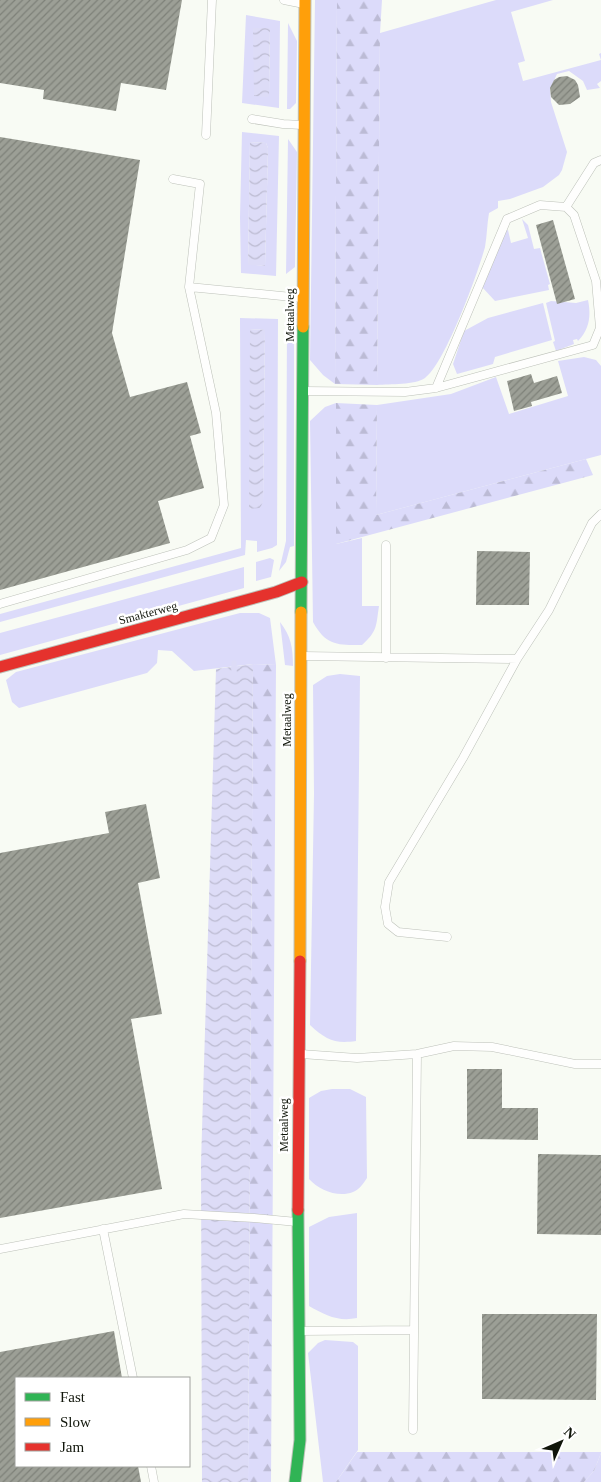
<svg xmlns="http://www.w3.org/2000/svg" width="601" height="1482" font-family="Georgia,serif">
	<style>
		.grass { fill: #dcdbfa; fill-rule: evenodd }
		.forest { fill: url(#forest-firs) }
		.water { fill: url(#water-waves) }
		.lines { fill: none; stroke-linecap: round; stroke-linejoin: round }
		.stream { stroke: #dddcf7; stroke-width: 5.5 }
		.building { fill: url(#building-hatch) }
		.lane-casing { stroke: #bdc1b9; stroke-width: 9 }
		.fast-casing { stroke: #bdc1b9; stroke-width: 13 }
		.slow-casing { stroke: #bdc1b9; stroke-width: 13 }
		.jam-casing { stroke: #bdc1b9; stroke-width: 13 }
		.lane { stroke: #fefefd; stroke-width: 8 }
		.fast { stroke: #30b455; stroke-width: 11 }
		.slow { stroke: #ff9f0a; stroke-width: 11 }
		.jam { stroke: #e5322d; stroke-width: 11 }
		.labels { text-anchor: middle; stroke-width: 5; stroke-linejoin: round; paint-order: stroke }
		.street-label { font-size: 12px; fill: #11160b; stroke: #fff }
	</style>
	<defs>
		<pattern id="forest-firs" width="22" height="20" patternUnits="userSpaceOnUse" patternTransform="scale(1.25)"><rect width="22" height="20" fill="#dcdbfa"/><path d="M5 1l3.5 6h-7zM16 11l3.5 6h-7z" fill="#bcbbd5"/></pattern>
		<pattern id="water-waves" width="16" height="10" patternUnits="userSpaceOnUse" patternTransform="scale(1.25)"><rect width="16" height="10" fill="#dddcf7"/><path d="M0 5q4-4 8 0t8 0" fill="none" stroke="#bdbcd2"/></pattern>
		<pattern id="building-hatch" width="6" height="6" patternUnits="userSpaceOnUse" patternTransform="scale(1.25)"><rect width="6" height="6" fill="#9c9f96"/><path d="M-1 1l2-2M0 6l6-6M5 7l2-2" fill="none" stroke="#7e8179"/></pattern>
	</defs>
	<rect width="100%" height="100%" fill="#f8fbf4"/>
	<path class="grass" d="M315 0H337L335 384 323 375 310 360Z
		M496 0H553L511 12 525 61 518 63 523 81 601 60 599 54 601 53V81L597 84 600 88 587 90 583 81 569 71 557 74 550 89 551 102 567 152 562 170 559 175 543 187 510 199 498 201V208L489 213C487 224 487 236 485 247 478 273 445 364 425 378 415 385 390 384 377 385L380 33Z
		M246 15 280 21 279 108 242 103ZM253 29H270L269 94Z
		M288 23 297 41 296 103 290 109H287Z
		M242 132 279 136 276 276 241 273 240 217ZM250 142 266 143 268 148 265 266 248 264Z
		M288 139 297 152 295 267 286 274Z
		M522 219 528 225 534 249 540 248 550 284 548 285 549 290 495 301 482 287 500 238 505 236 504 231 508 230 511 243 528 238Z
		M588 300C591 315 590 329 578 341L577 339 573 340 574 344 556 351 553 342 555 341 546 303 551 301 576 303Z
		M543 303 552 340 495 357 493 364 457 374 453 364 464 331 488 318Z
		M240 318 278 319 277 545 272 548 257 552V541L246 540 245 555 0 622V614L241 548ZM250 329 265 330 263 502 250 509Z
		M287 323 294 330V546L290 547 286 562 279 571 286 541Z
		M584 357 596 360 601 366V455L376 515 377 405 451 394 496 377 509 414 568 396 558 361Z
		M336 403V544L362 538V606H379C376 625 378 631 362 645 338 645 326 646 313 622L310 421 325 407Z
		M270 558 274 560 271 577 256 581V562Z
		M244 567V588L0 655V633Z
		M240 613H259L270 618 276 665 253 664 194 671 172 651 158 650 157 663 147 673 19 708 12 702 6 680 16 672Z
		M280 622C291 636 293 648 293 666L285 665Z
		M340 674 360 676 356 1041C335 1044 326 1040 310 1025L314 794 313 685 327 676Z
		M332 1089H350L366 1097 367 1178C363 1184 359 1190 353 1192 338 1198 319 1190 309 1179V1098L321 1091Z
		M357 1213V1318C338 1322 325 1315 309 1306V1227L329 1217Z
		M325 1340 353 1342 358 1346V1450L336 1482H323L308 1353 318 1343Z
		M601 1453V1482H584L594 1471Z"/>
	<path class="forest" d="M337 0H382L380 33 377 385 335 384Z
		M336 403 377 405 376 515 586 459 593 475 336 544Z
		M253 664 276 665 271 1482H248Z
		M357 1452H601V1453L594 1471 584 1482H336Z"/>
	<path class="water" d="M253 28H270L269 95 267 97 254 96Z
		M250 142 266 143 268 148 265 266 248 265Z
		M250 329 265 330 263 502 260 508 249 509Z
		M253 664 248 1482H202L201 1163 216 669Z"/>
	<g class="lines">
		<path class="stream" d="M234 674V663"/>
	</g>
	<path class="building" d="M0 0H182L166 90 121 83 116 111 43 99 44 90 0 83Z
		M567 76 575 80 578 85 580 97 570 104 559 105 551 97 550 88 554 80 559 77Z
		M0 137 140 160 112 333 130 397 187 382 201 433 190 436 204 488 158 501 170 543 0 590Z
		M553 220 575 299 557 304 536 225Z
		M531 374 534 383 557 376 562 393 531 402 532 406 514 411 507 381Z
		M477 551 530 552 529 605H476Z
		M146 804 160 878 138 883 162 1014 131 1019 162 1189 0 1218V853L109 833 105 812Z
		M467 1069H502V1108H538V1140L467 1139Z
		M538 1154 601 1155V1235L537 1234Z
		M482 1314H597L596 1400 482 1399Z
		M114 1331 122 1378H16V1466H138L141 1482H0V1352Z"/>
	<g class="lines">
		<defs>
			<path id="lane" d="M284 0 304 4
				M252 119 283 124 302 125
				M206 135 212 0
				M173 179 200 184 189 287 302 298
				M566 207 594 163 601 160
				M304 391 405 392 436 388 593 345 600 328 596 281 574 215 566 207 540 205 507 219 436 388
				M0 604 187 550 211 538 224 505 216 413 189 287
				M303 656 517 659
				M386 658V545
				M447 937 398 932 388 924 385 907 389 882 463 758 517 659 549 610 592 523 601 514
				M301 1054 357 1058 417 1054 454 1046 492 1047 575 1064H601
				M103 1229 133 1378
				M0 1249 184 1214 254 1218 297 1222
				M301 1331 414 1330
				M413 1430 417 1054
				M151 1466 154 1482"/>
			<path id="fast" d="M301 612 303 327
				M295 1482 300 1440 298 1210"/>
			<path id="slow" d="M303 327 305 0
				M300 961 301 612"/>
			<path id="jam" d="M0 667 276 592 302 582
				M298 1210 300 961"/>
		</defs>
		<use href="#lane" class="lane-casing"/>
		<use href="#fast" class="fast-casing"/>
		<use href="#slow" class="slow-casing"/>
		<use href="#jam" class="jam-casing"/>
		<use href="#lane" class="lane"/>
		<use href="#fast" class="fast"/>
		<use href="#slow" class="slow"/>
		<use href="#jam" class="jam"/>
	</g>
	<g class="labels">
		<g class="street-label">
			<text transform="translate(290 315) rotate(-90)" y="4">Metaalweg</text>
			<text transform="translate(148 613) rotate(-15)" y="4">Smakterweg</text>
			<text transform="translate(287 720) rotate(-90)" y="4">Metaalweg</text>
			<text transform="translate(284 1125) rotate(-90)" y="4">Metaalweg</text>
		</g>
	</g>
	<rect x="15" y="1377" width="175" height="90" fill="#ffffff" stroke="#a0a29d"/>
	<rect x="25" y="1393" width="25" height="8" fill="#30b455" stroke="#a0a29d"/>
	<text x="60" y="1402" font-size="15" fill="#11160b">Fast</text>
	<rect x="25" y="1418" width="25" height="8" fill="#ff9f0a" stroke="#a0a29d"/>
	<text x="60" y="1427" font-size="15" fill="#11160b">Slow</text>
	<rect x="25" y="1443" width="25" height="8" fill="#e5322d" stroke="#a0a29d"/>
	<text x="60" y="1452" font-size="15" fill="#11160b">Jam</text>
	<g transform="translate(561 1442) rotate(45)" stroke="#ffffff" stroke-width="4" paint-order="stroke">
	<path d="M0-4L9 19L0 12L-9 19Z" fill="#11160b"/>
	<text y="-8" font-size="14" font-weight="bold" text-anchor="middle" fill="#11160b">N</text>
	</g>
</svg>
